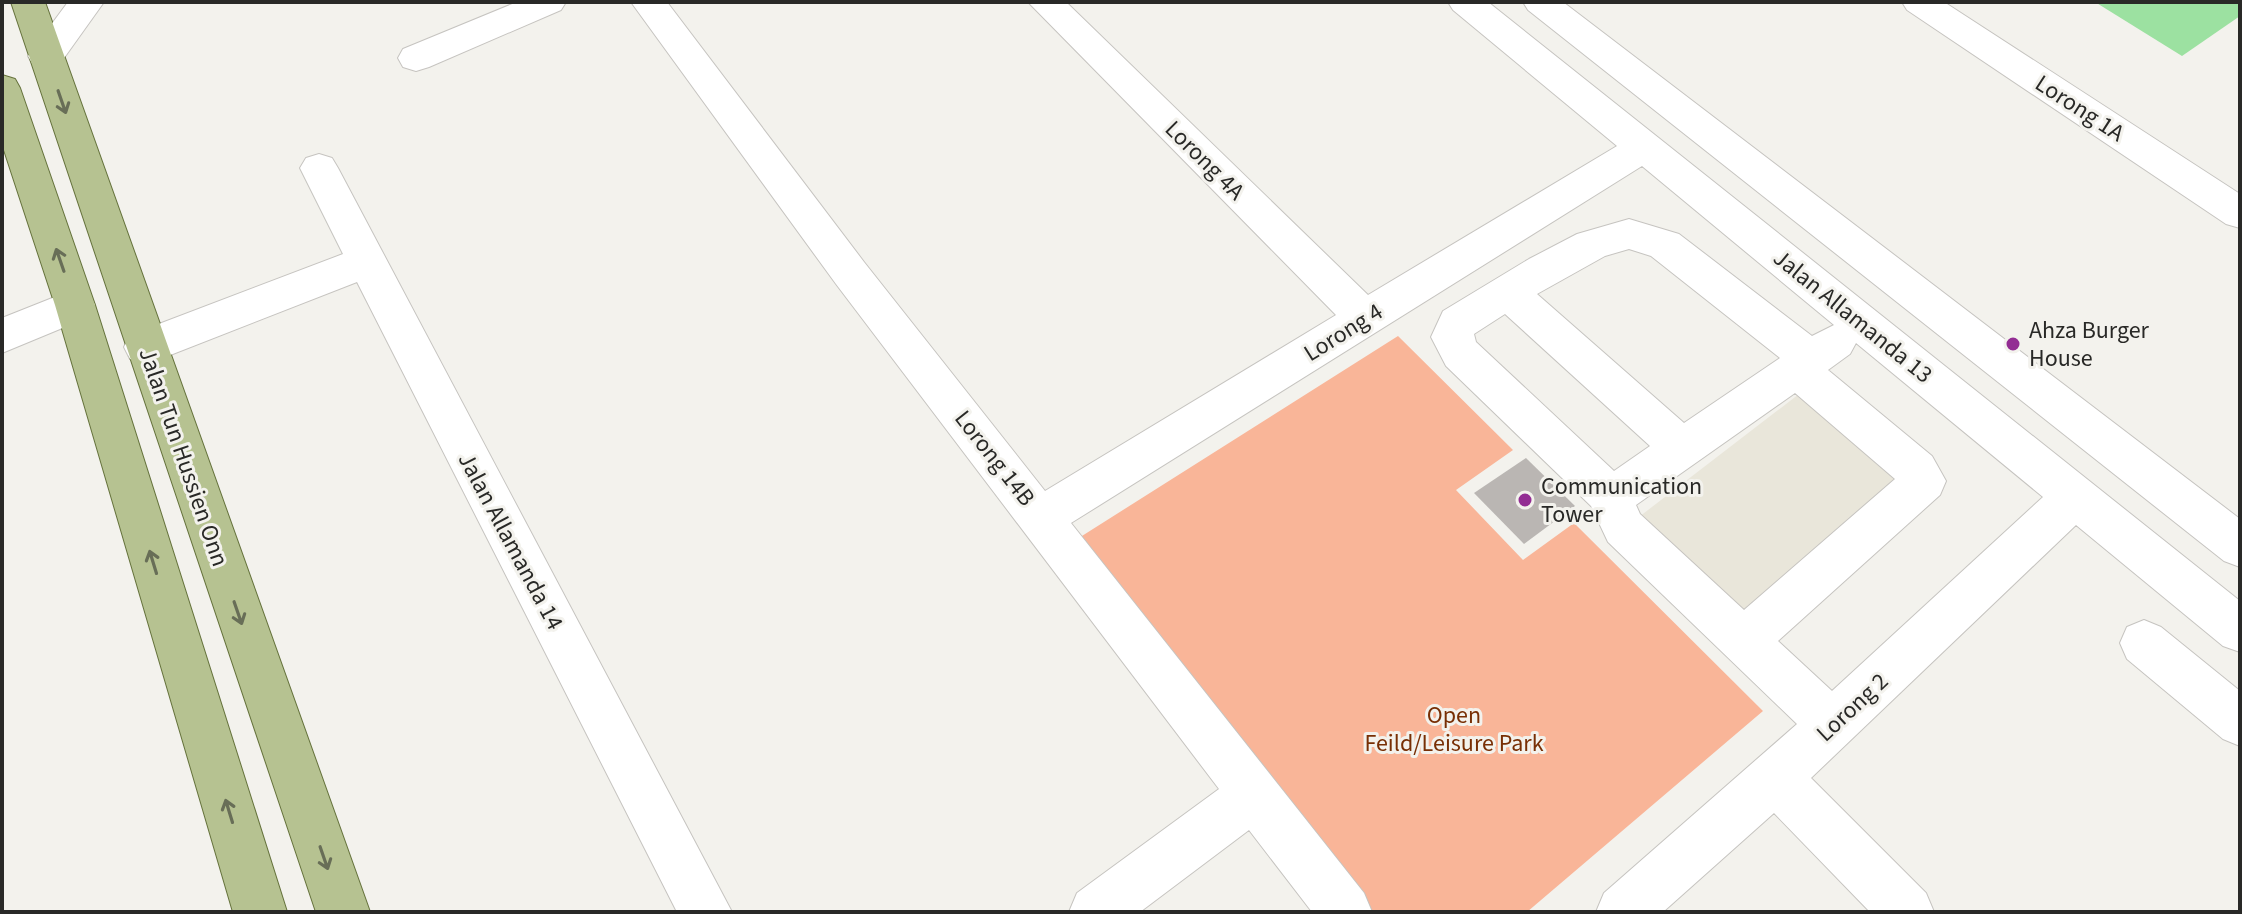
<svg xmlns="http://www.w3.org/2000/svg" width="2242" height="914" font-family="'Source Sans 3',sans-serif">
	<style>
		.built { fill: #e9e6da }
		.green { fill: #f9b598 }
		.water { fill: #9ce1a1 }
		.building { fill: #bab6b3 }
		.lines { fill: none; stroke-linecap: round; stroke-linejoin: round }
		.minor-casing { stroke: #c6c4c0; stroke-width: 2 }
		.major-casing { stroke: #65723c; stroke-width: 2 }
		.minor { fill: #fff; fill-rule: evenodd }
		.major { fill: #b6c291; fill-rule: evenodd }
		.oneway { stroke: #686e57 }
		.poi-dot { fill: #932d93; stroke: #f3f2ed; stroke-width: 3 }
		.labels { text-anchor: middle; stroke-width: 6; stroke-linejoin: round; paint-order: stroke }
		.street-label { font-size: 24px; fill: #292927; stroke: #f3f2ed }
		.poi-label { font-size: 24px; fill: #292927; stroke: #f3f2ed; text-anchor: start }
		.park-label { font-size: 24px; fill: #782f05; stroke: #f3f2ed }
	</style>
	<rect width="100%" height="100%" fill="#f3f2ed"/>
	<path class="built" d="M1799 394 1909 484 1729 632 1622 530Z"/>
	<path class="green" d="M1398 336 1513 450 1456 490 1523 560 1574 523 1763 711 1527 912H1363L1074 541Z"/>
	<path class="water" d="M2095 2H2240V16L2182 56Z"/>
	<path class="building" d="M1526 458 1575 506 1524 544 1474 493Z"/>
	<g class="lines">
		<defs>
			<path id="minor" d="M68 2H104L59 65 46 69 33 65 28 56Z
				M517 2H566L561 10 429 67 416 71 403 67 398 58 403 49Z
				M631 2H667L864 262 1045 491 1336 315 1028 2H1066L1368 295 1617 146 1453 10 1448 2H1488L2240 601V652L2223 646 2076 525 1811 778 1926 893 1934 912H1870L1774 813 1663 912H1596L1604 893 1797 724 1608 542 1591 506 1446 366 1431 337 1443 311 1529 259 1577 234 1629 219 1679 234 1812 336 1834 325 1642 166 1071 523 1364 893 1372 912H1312L1249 830 1140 912H1069L1077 893 1219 789 836 284ZM1629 249 1651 256 1780 358 1684 423 1537 294 1605 256ZM1505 314 1650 446 1614 471 1476 342 1474 334ZM1856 343 2043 497 1832 691 1778 641 1940 495 1946 481 1932 456 1828 370 1850 354ZM1795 393 1895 479 1744 610 1640 514 1636 505Z
				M1523 2H1563L2240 519V567L2224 561 1528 10Z
				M1902 2H1944L2240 194V228L2226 224 1907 10Z
				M319 154 332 158 338 168 732 912H677L357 282 160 359 145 364 130 359 124 347 130 335 343 254 300 168 306 158Z
				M75 289 89 293 95 305 89 317 2 353V318Z
				M2144 620 2161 627 2240 691V746L2223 739 2127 659 2120 643 2127 627Z"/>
			<path id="major" d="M11 2H45L370 912H316Z
				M2 75 15 79 20 88 95 305 287 912H233L55 305 2 144Z"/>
		</defs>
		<use href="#minor" class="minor-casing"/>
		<use href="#major" class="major-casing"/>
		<use href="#minor" class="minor"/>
		<use href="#major" class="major"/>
	</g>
	<defs><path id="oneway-shaft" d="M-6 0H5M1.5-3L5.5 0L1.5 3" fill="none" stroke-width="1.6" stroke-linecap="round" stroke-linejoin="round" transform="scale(2)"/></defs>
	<g class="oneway">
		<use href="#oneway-shaft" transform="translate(62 102) rotate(71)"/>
		<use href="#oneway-shaft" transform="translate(60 260) rotate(-109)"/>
		<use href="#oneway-shaft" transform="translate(153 562) rotate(-107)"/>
		<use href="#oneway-shaft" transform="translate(238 613) rotate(71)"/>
		<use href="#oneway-shaft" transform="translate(229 811) rotate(-107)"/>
		<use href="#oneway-shaft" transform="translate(324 858) rotate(71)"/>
	</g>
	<g class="poi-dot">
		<circle cx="2013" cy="344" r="8"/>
		<circle cx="1525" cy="500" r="8"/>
	</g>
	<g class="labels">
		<g class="street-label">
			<text transform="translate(2080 108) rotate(33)" y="8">Lorong 1A</text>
			<text transform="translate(1205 160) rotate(45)" y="8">Lorong 4A</text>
			<text transform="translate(1853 316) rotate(39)" y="8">Jalan Allamanda 13</text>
			<text transform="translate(1343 332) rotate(-32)" y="8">Lorong 4</text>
			<text transform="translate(184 457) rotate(71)" y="8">Jalan Tun Hussien Onn</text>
			<text transform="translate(995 458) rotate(52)" y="8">Lorong 14B</text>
			<text transform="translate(511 541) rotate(62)" y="8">Jalan Allamanda 14</text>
			<text transform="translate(1852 707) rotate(-43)" y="8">Lorong 2</text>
		</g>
		<g class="poi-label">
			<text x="2029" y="338">Ahza Burger<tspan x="2029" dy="28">House</tspan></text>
			<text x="1541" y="494">Communication<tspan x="1541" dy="28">Tower</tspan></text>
		</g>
		<g class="park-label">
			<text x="1454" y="723">Open<tspan x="1454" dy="28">Feild/Leisure Park</tspan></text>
		</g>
	</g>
	<rect width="2242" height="914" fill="none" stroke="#292927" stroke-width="8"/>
</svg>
